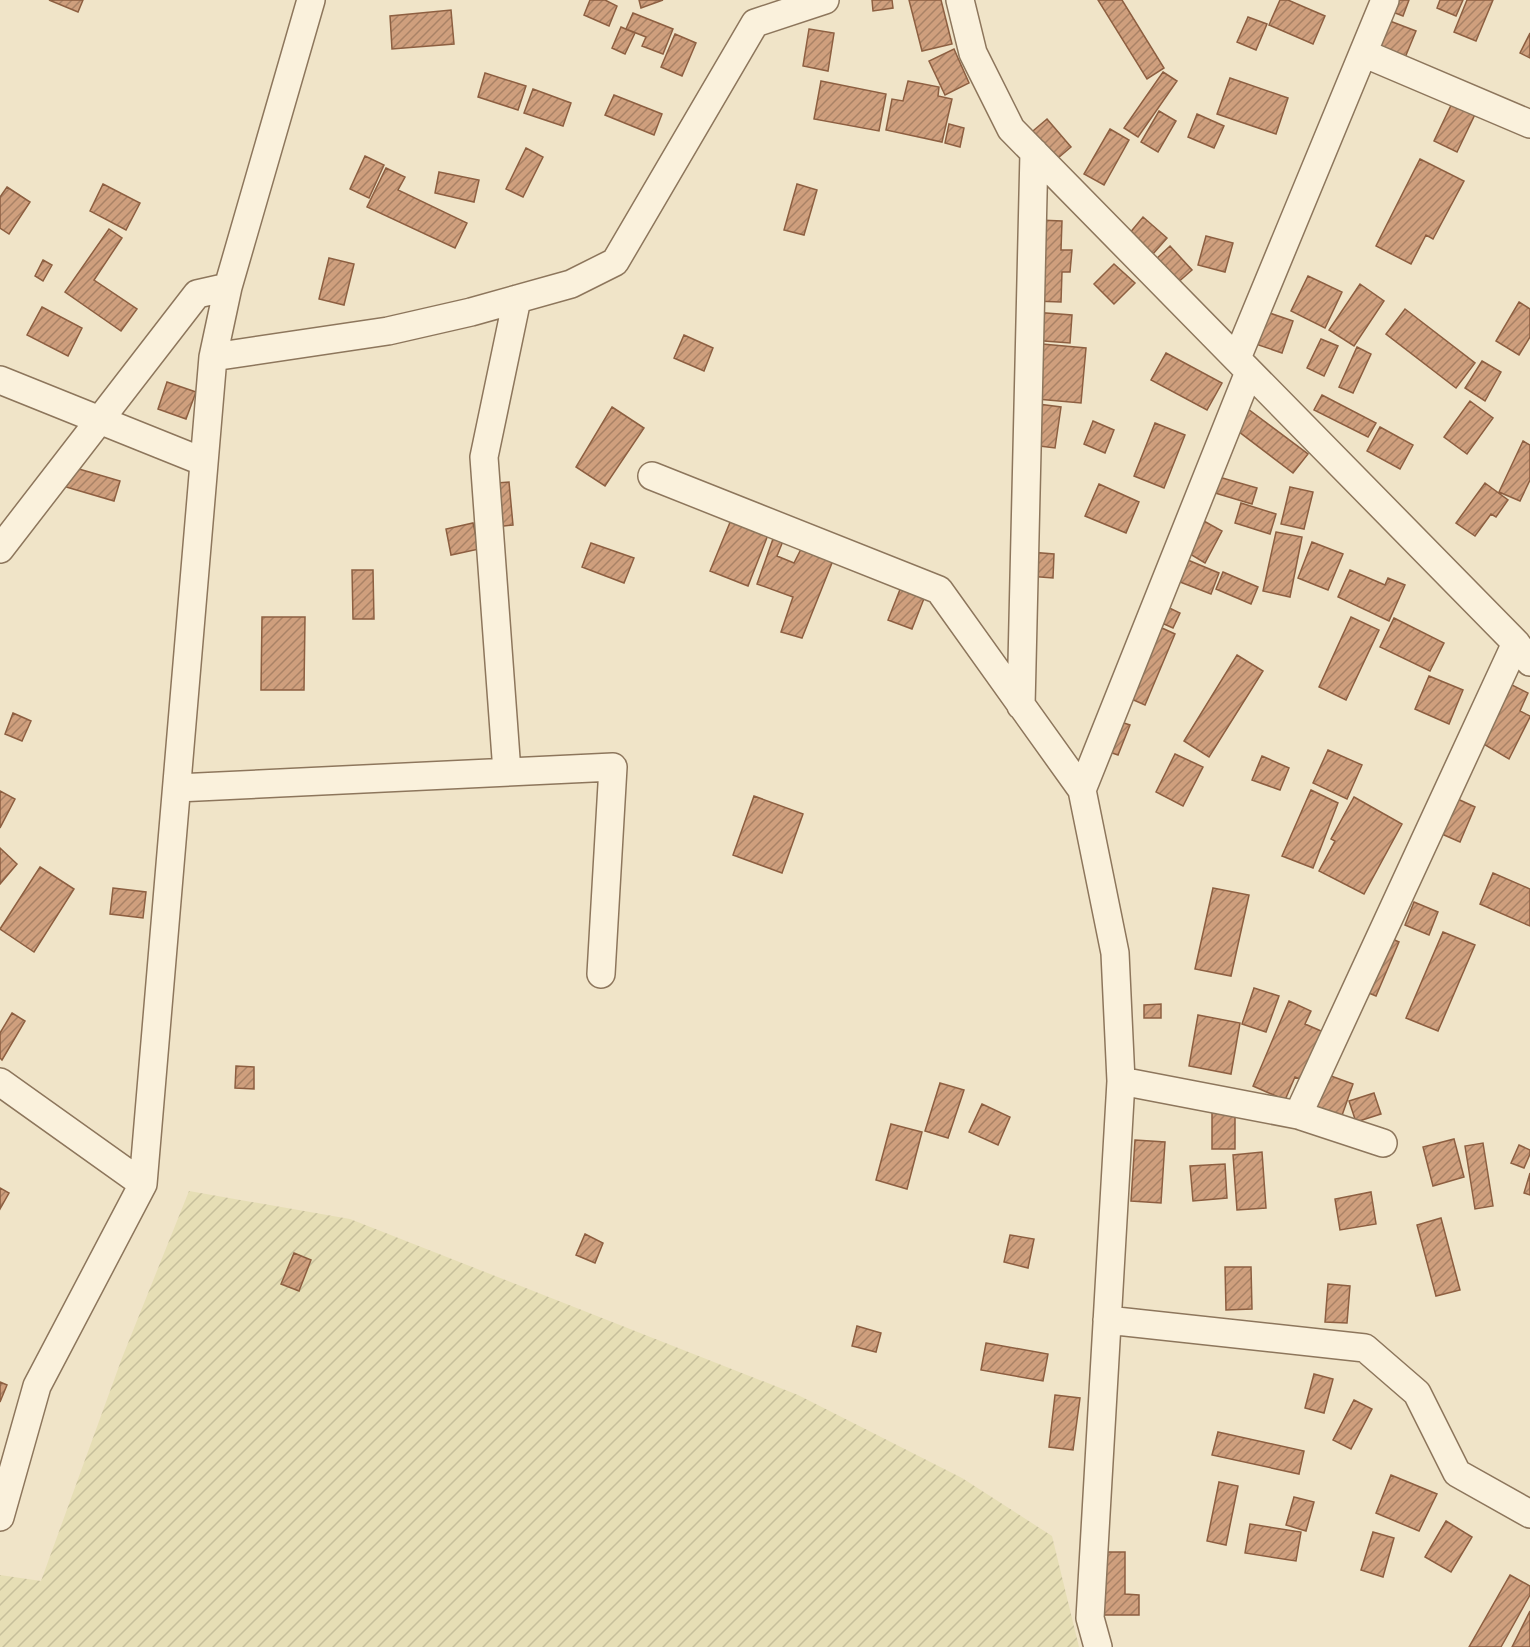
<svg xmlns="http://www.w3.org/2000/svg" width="1530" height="1647" font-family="'Noto Serif',serif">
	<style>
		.farmland { fill: url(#farmland-furrows) }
		.building { fill: url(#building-hatch); stroke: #8d5f41; stroke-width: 1.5; fill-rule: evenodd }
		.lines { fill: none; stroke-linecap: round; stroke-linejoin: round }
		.street-casing { stroke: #8d765c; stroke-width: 30 }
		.street { stroke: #faf1dc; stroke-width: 27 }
	</style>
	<defs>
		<pattern id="farmland-furrows" width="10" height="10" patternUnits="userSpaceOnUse" patternTransform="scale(1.5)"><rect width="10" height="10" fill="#e6deb5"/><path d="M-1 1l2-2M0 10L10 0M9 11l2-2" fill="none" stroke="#c6bf9b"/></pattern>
		<pattern id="building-hatch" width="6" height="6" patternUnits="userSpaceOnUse" patternTransform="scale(1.5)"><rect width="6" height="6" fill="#cf9f7d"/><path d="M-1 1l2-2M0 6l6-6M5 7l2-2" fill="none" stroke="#a98266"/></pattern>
	</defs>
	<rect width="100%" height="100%" fill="#f0e4c8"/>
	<path class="farmland" d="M189 1191 350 1219 798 1395 962 1478 1052 1536 1079 1647H0V1575L41 1581 122 1358Z"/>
	<path class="building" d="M49 0H83L78 12Z
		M590 0H605L617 6 609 26 584 15Z
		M639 0H663L641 8Z
		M872 0H892L893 8 873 11Z
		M909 0H941L952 44 922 51Z
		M1098 0H1122L1164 68 1147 79Z
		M1280 0H1288L1325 16 1313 44 1269 25Z
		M1389 0H1409L1403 16 1385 9Z
		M1440 0H1463L1456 16 1437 8Z
		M1467 0H1493L1476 41 1454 32Z
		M451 10 454 44 392 49 390 16Z
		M633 13 673 29 663 54 642 46 646 37 626 29Z
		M1248 17 1267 24 1256 50 1237 42Z
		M1382 18 1416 31 1404 60 1370 46Z
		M621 27 635 33 625 54 612 48Z
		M809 29 834 33 828 71 803 66Z
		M1530 33V58L1520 53Z
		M675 34 696 43 682 76 661 67Z
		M954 49 969 83 945 95 929 61Z
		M1163 72 1177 81 1138 137 1124 128Z
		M485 73 526 86 518 110 478 97Z
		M1230 78 1288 98 1276 134 1217 114Z
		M821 81 886 94 879 131 814 119Z
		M908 81 939 87 938 96 952 99 942 142 886 130 892 99 903 101Z
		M533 89 571 103 563 126 524 113Z
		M614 95 662 114 654 135 605 115Z
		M1455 97 1478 108 1457 152 1434 141Z
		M1159 111 1176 121 1158 152 1141 142Z
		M1197 114 1224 126 1214 148 1188 137Z
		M1047 119 1071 147 1051 164 1027 136Z
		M949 124 964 128 960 147 945 143Z
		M1110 129 1129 140 1104 185 1084 174Z
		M526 148 543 157 523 197 506 189Z
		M365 156 384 165 369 198 350 189Z
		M1420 159 1464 181 1433 239 1426 235 1411 264 1376 246Z
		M386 168 405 177 398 190 467 223 455 248 367 207Z
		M439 172 479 180 474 202 435 193Z
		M103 184 140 203 126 230 90 211Z
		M797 184 817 190 804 235 784 230Z
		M7 187 30 202 9 234 0 228V197Z
		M1143 217 1167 238 1153 254 1129 234Z
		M1038 220 1062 221 1061 250H1072L1070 272H1062L1061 302 1034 301Z
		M109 229 122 238 94 280 137 309 121 331 65 292Z
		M1206 236 1233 243 1225 272 1198 265Z
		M1170 246 1192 270 1175 285 1154 261Z
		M329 258 354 264 344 305 319 299Z
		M43 260 52 265 43 281 35 276Z
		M1114 264 1135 283 1114 304 1094 284Z
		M1308 276 1342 292 1325 328 1291 311Z
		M1360 284 1384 301 1354 346 1329 330Z
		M1519 302 1530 309V337L1519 355 1496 341Z
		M42 307 82 328 68 356 27 335Z
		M1258 309 1293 321 1282 353 1247 341Z
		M1405 309 1475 363 1456 388 1386 334Z
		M1033 312 1072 315 1070 343 1031 340Z
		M684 335 713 348 704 371 674 358Z
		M1321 339 1338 346 1324 376 1307 368Z
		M1042 344 1086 348 1081 403 1037 399Z
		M1357 347 1371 354 1353 393 1339 387Z
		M1166 353 1222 383 1207 410 1151 380Z
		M1482 361 1501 372 1485 401 1465 388Z
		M167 382 196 392 186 419 158 409Z
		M1322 395 1376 423 1368 437 1314 410Z
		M1470 401 1493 418 1467 454 1444 437Z
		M1038 404 1061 407 1055 448 1032 445Z
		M612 407 644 428 605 486 576 467Z
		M1248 409 1308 454 1293 473 1234 428Z
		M1093 421 1114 430 1105 453 1084 444Z
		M1155 423 1185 435 1164 488 1134 476Z
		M1380 427 1413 445 1400 469 1367 451Z
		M1523 441 1530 445V480L1520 501 1499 492Z
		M62 464 120 481 114 501 56 484Z
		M1219 477 1257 488 1252 504 1215 493Z
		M509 482 513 525 488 528 484 484Z
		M1485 483 1508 500 1496 517 1491 514 1475 536 1456 523Z
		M1099 484 1139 502 1126 533 1085 516Z
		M1290 487 1313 492 1304 529 1281 524Z
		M1241 503 1276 514 1270 534 1235 523Z
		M731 520 768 535 748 586 710 571Z
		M1202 520 1222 531 1205 563 1185 551Z
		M473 523 479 549 451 555 446 529Z
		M1276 532 1302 537 1290 597 1263 591Z
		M774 536 834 558 802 638 781 632 793 597 757 584ZM783 541 801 549 794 563 777 556Z
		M1312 542 1343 554 1328 590 1298 578Z
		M591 543 634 558 624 583 582 567Z
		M1030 552 1054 554 1053 578 1028 576Z
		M1183 558 1219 573 1211 594 1175 580Z
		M352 570H373L374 619H353Z
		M1350 570 1385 585 1388 578 1405 585 1389 621 1338 597Z
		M1223 572 1258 587 1251 604 1216 589Z
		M901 587 925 596 912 629 888 620Z
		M1159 603 1180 613 1173 628 1153 619Z
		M262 617H305L304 690H261Z
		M1351 617 1379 630 1346 700 1319 687Z
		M1394 618 1444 643 1430 671 1380 647Z
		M1151 623 1175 634 1145 705 1120 694Z
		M1237 655 1263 671 1209 757 1184 741Z
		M1429 676 1463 690 1449 724 1415 709Z
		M1502 680 1528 693 1520 711 1530 716V717L1509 759 1475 739Z
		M13 713 31 721 22 741 5 734Z
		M1112 719 1130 725 1118 755 1101 749Z
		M1328 750 1362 765 1347 799 1313 783Z
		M1175 754 1203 767 1183 806 1156 792Z
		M1262 756 1289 768 1280 790 1252 780Z
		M1311 790 1338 803 1313 868 1282 856Z
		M0 791 15 799 0 828Z
		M754 796 803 814 782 873 733 855Z
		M1451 796 1475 807 1460 842 1435 831Z
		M1354 797 1402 824 1364 894 1319 871 1335 841 1331 839Z
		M0 848 17 864 0 884Z
		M40 867 74 889 34 952 0 929Z
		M1493 873 1530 889V926L1480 904Z
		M113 888 146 892 143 918 110 914Z
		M1213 888 1249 895 1231 976 1195 969Z
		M1414 902 1438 912 1429 935 1405 925Z
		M1370 929 1399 942 1376 996 1347 984Z
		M1443 932 1475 945 1438 1031 1406 1018Z
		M1254 988 1279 996 1266 1032 1242 1024Z
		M1289 1001 1311 1011 1305 1024 1328 1034 1307 1082 1295 1077 1285 1100 1253 1086Z
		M1161 1004V1018H1144V1005Z
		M12 1013 25 1021 2 1060 0 1058V1033Z
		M1198 1015 1240 1023 1231 1074 1189 1066Z
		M236 1066 254 1067V1089L235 1088Z
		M1320 1072 1353 1084 1339 1124 1306 1112Z
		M940 1083 964 1090 948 1138 925 1131Z
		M1374 1093 1381 1114 1356 1122 1349 1101Z
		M1212 1098 1235 1099V1149H1212Z
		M982 1104 1010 1117 998 1145 969 1132Z
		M891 1124 922 1132 907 1189 876 1180Z
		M1454 1139 1464 1177 1433 1186 1423 1147Z
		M1135 1140 1165 1142 1161 1203 1131 1201Z
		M1483 1143 1493 1206 1475 1209 1465 1146Z
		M1519 1145 1530 1150V1154L1524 1168 1511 1163Z
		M1262 1152 1266 1208 1237 1210 1233 1155Z
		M1225 1164 1227 1198 1193 1201 1190 1166Z
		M1530 1173V1195L1524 1193Z
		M0 1188 9 1193 0 1209Z
		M1371 1192 1376 1224 1340 1230 1335 1199Z
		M1441 1218 1460 1290 1436 1296 1417 1225Z
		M585 1234 603 1243 595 1263 576 1255Z
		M1010 1235 1034 1239 1028 1268 1004 1262Z
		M294 1253 311 1260 299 1291 281 1284Z
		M1225 1267H1251L1252 1309 1226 1310Z
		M1328 1284 1350 1286 1347 1323 1325 1322Z
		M857 1326 881 1333 876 1352 852 1346Z
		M986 1343 1048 1354 1043 1381 981 1370Z
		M1314 1374 1333 1379 1324 1413 1305 1408Z
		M0 1382 7 1385 0 1402Z
		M1055 1395 1080 1398 1073 1450 1049 1447Z
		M1354 1400 1372 1409 1351 1449 1333 1440Z
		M1218 1432 1304 1451 1299 1474 1212 1455Z
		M1391 1475 1437 1494 1419 1531 1376 1513Z
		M1219 1482 1238 1486 1226 1545 1207 1541Z
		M1294 1497 1314 1502 1306 1531 1286 1525Z
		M1446 1521 1472 1537 1451 1572 1425 1557Z
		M1250 1524 1301 1532 1296 1561 1245 1553Z
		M1373 1532 1394 1538 1383 1577 1361 1570Z
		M1104 1552H1125V1594L1139 1595V1615H1103Z
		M1510 1575 1530 1586V1595L1501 1647H1469Z
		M1530 1611V1647H1512Z"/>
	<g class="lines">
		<defs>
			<path id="street" d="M960 0 973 53 1011 129 1516 643 1530 662
				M1363 53 1530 124
				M213 357 388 331 471 312 571 284 615 262 755 23 825 0
				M1237 358 1385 0
				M0 380 204 462
				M652 476 939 590 1082 790
				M0 549 197 294 228 287
				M1021 706 1034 152
				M507 772 484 457 517 299
				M177 788 613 767 601 974
				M1121 1081 1298 1115 1383 1143
				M0 1082 143 1184
				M1298 1115 1516 643
				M1107 1320 1365 1348 1417 1393 1457 1473 1530 1514
				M0 1517 37 1386 143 1184 213 357 228 287 311 0
				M1098 1647 1090 1618 1121 1081 1115 953 1082 790 1249 372"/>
		</defs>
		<use href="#street" class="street-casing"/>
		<use href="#street" class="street"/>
	</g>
</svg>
